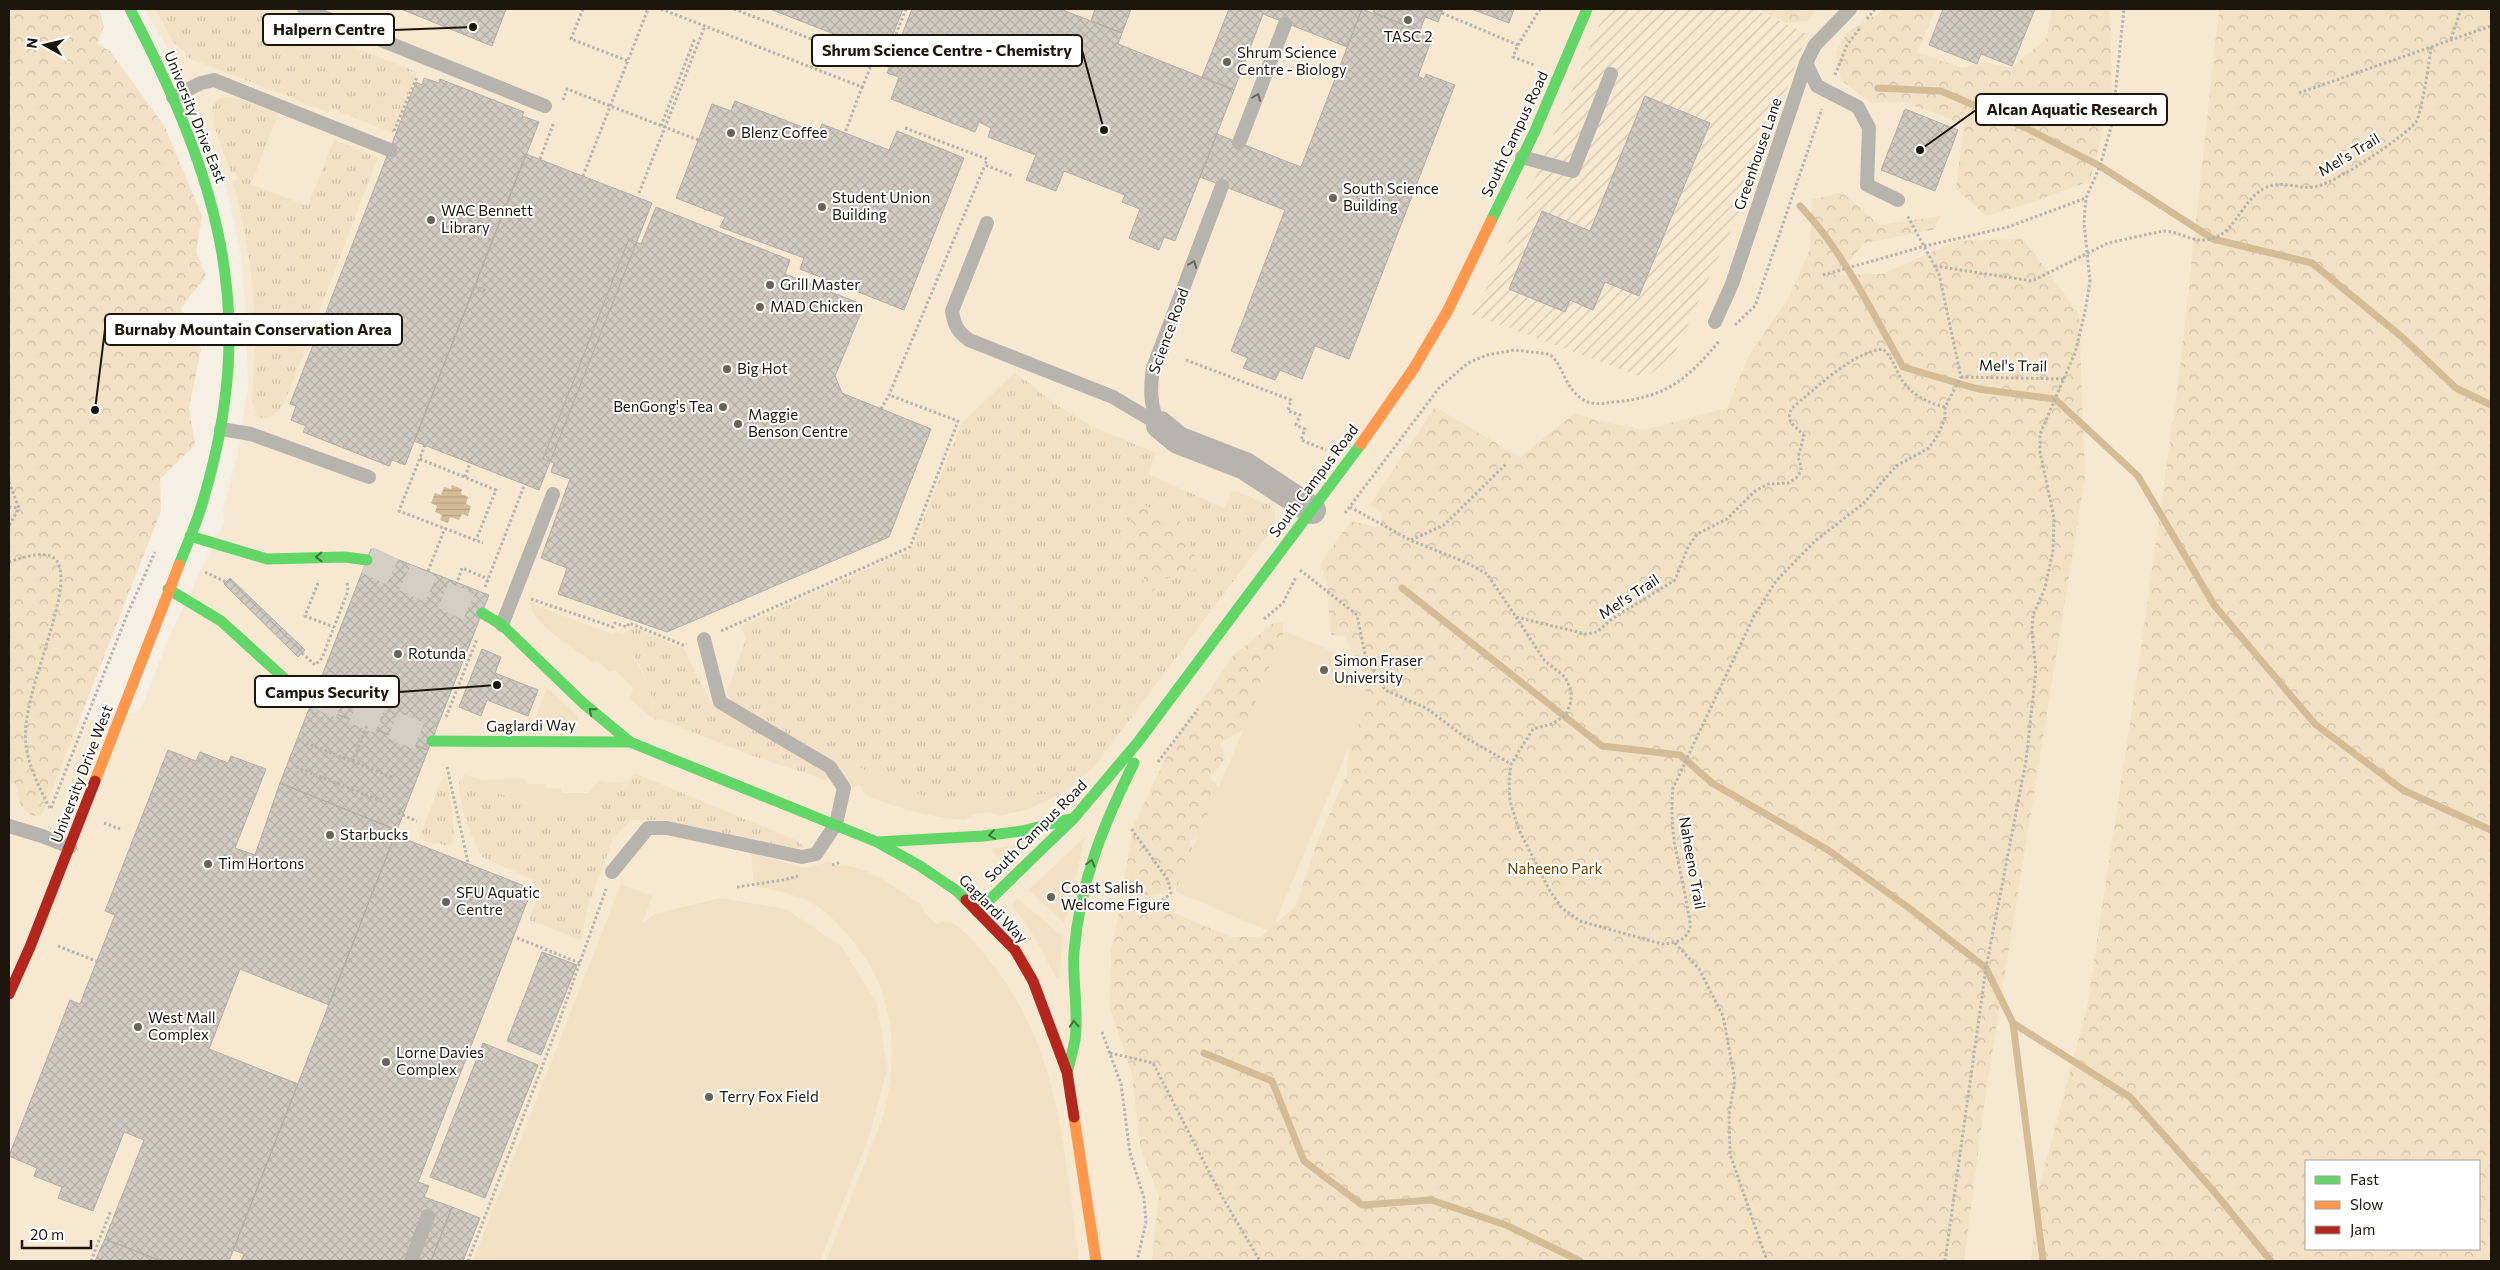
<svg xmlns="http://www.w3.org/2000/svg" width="2500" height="1270" font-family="Commissioner,sans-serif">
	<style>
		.built { fill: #f7e8d1; fill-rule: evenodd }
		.industrial { fill: url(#industrial-furrows) }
		.grass { fill: url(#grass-tufts) }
		.forest { fill: url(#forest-crowns); fill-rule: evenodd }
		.garden { fill: #f3e1c6 }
		.water { fill: url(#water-rules) }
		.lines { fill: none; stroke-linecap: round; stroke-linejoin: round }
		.stream { stroke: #d4bc97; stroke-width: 7 }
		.building { fill: url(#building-cross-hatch); stroke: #b3ada4 }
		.secondary-tunnel { stroke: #d5cec4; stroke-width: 28; stroke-dasharray: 28 14; stroke-linecap: butt }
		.path { stroke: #b7b3ad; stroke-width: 3; stroke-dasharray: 2.5 2.5; stroke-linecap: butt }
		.lane { stroke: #b7b4ae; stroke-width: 14 }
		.street { stroke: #b7b4ae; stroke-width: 28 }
		.fast { stroke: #63d668; stroke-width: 11 }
		.slow { stroke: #ff974d; stroke-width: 11 }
		.jam { stroke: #b3261e; stroke-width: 11 }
		.path-bridge { stroke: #b7b3ad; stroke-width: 3; stroke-dasharray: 2.5 2.5; stroke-linecap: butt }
		.oneway { stroke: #6a655e }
		.oneway2 { stroke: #40763a }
		.poi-dot { fill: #686258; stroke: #fff; stroke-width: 2 }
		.labels { text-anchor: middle; stroke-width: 4; stroke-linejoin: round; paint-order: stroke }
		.poi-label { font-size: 15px; fill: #1c160d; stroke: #fff; text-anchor: start }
		.street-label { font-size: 15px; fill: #1c160d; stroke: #fff }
		.park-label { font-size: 15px; fill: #644505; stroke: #fff }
		.leader { fill: none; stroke: #1c160d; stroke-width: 2 }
		.callout-dot { fill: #1c160d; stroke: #fff; stroke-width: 2 }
		.callout { fill: #fff; stroke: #1c160d; stroke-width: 2 }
		.callout-label { font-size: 16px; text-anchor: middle; font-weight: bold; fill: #1c160d }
	</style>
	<defs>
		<pattern id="industrial-furrows" width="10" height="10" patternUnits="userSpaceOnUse" patternTransform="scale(1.25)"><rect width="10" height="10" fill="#f7e8d1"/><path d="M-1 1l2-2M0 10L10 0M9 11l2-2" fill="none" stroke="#d3c6b2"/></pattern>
		<pattern id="grass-tufts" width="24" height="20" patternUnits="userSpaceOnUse" patternTransform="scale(1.25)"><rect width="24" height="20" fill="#f3e1c6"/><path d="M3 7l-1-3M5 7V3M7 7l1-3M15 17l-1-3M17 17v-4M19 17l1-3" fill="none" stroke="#d0c0a9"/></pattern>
		<pattern id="forest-crowns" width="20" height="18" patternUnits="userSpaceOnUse" patternTransform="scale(1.25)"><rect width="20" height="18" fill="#f3e1c6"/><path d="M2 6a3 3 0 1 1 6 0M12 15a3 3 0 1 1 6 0" fill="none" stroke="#d0c0a9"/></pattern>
		<pattern id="water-rules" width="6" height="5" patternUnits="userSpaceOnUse" patternTransform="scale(1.25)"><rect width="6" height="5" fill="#d4bc97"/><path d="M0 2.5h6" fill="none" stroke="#b5a181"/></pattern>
		<pattern id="building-cross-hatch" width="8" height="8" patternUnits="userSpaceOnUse" patternTransform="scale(1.25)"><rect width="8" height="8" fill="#d2cbc2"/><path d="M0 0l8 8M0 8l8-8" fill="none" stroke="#b4aea6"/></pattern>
	</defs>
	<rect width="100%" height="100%" fill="#f6efe4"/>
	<path class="built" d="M145 9H2491V1261H9V731L77 723 140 711 172 630 224 522 223 511 238 453 248 388 246 315 241 257 229 198 205 127 170 53ZM2306 1161H2479V1249H2306Z"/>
	<path class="industrial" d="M1606 9H1753L1807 34 1753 182 1674 355 1645 378 1471 314 1494 276Z"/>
	<path class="grass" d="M156 9H257L417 72 393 133 330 108 328 112 186 57 187 54 173 42Z
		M225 97 241 99 278 114 251 184 308 206 334 140 378 157 284 404C276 414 268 422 255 416L257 412 252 403C252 380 256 356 255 333 254 281 246 231 233 181L238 179 236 172 231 173 214 125V113L210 111 217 100Z
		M1015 372 1055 404 1093 427 1156 453 1148 474 1224 508 1233 490 1270 505 1275 510V522L1270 532 1094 767 1062 793 964 800 928 797 899 789 852 763 835 762 731 700 727 692 746 639 741 626 912 549 962 423Z
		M631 626 684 649 704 690 714 706 820 769 829 776V779L825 780 753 756 661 719 655 720C654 703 650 686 642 670 636 657 626 647 621 633L629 631Z
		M445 771C448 787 457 831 452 843L446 846 436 842 435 845 419 838Z
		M634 773 798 841 805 848H795L663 820H633L614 836 587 909 581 940 529 920 540 892 532 889 534 880 482 857C471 834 458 807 459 781 467 794 492 792 506 795 521 799 534 809 548 813 569 818 605 801 623 789 627 786 631 778 634 773Z"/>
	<path class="forest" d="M9 9H99L104 26 97 44 110 51 165 127 202 216 196 252 206 276 181 308 201 349 189 408 195 445 160 479 161 511 42 815 32 816 20 804 16 784 9 783Z
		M1757 9H1818L1807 21 1788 23Z
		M1885 9H1936L1917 52 1962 68 1983 62 2011 68 2046 39 2052 9H2110L2112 94 2090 181 2030 203 1986 216 1956 189 1964 124 1904 102 1871 103 1841 80 1836 52 1847 33Z
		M2219 9H2491V1261H2031L2038 1192 2087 1008 2138 669 2179 377ZM2479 1161V1249H2306V1161Z
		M1842 192 1879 225 1941 216 1933 230 1864 243 1838 275 1883 274 1956 241 2023 239 2079 314 2085 477 1986 1091 1964 1261H1152L1159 1197 1140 1146 1132 1074 1110 1008 1111 951 1119 913 1126 909 1164 904 1172 912 1231 937H1261L1296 905 1316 845 1347 774 1352 713 1367 683 1344 636 1331 635 1326 580 1320 564 1351 521 1381 528 1382 514 1370 504 1435 407 1520 457 1575 413 1598 421 1644 430 1727 408 1749 355 1790 296 1810 249 1812 200Z
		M1136 502 1179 520 1195 555V570L1164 579 1151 593 1143 585 1145 568 1125 546 1134 534 1130 514Z
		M1283 622 1284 649 1261 720 1220 743 1225 759 1210 777 1223 794 1212 834 1190 841 1198 868 1190 882 1155 895 1130 896 1123 887 1134 825 1172 745 1233 656 1272 624Z"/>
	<path class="garden" d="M530 603 614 635 616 631 621 633 650 687 655 720 630 699 633 688 615 670 610 672 598 661 591 662C575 647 532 625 530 603Z
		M1285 631 1353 660 1348 673 1359 678 1355 687 1371 694 1271 932 1175 891Z
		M547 688 578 716V721L534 722Z
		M835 762 852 763 899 789 928 797 964 800 1062 793 1029 809 999 816C990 810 973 813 965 820 931 818 902 809 870 797L865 794 859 784 853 788 845 772Z
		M465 775 483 780 523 778 528 784H545L546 788 561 789 562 793H588L599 781 607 783 628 781C619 800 565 820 545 812 532 807 520 799 506 795 492 792 467 794 459 781Z
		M1085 837 1065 923 1028 890Z
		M1021 844 1002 862 991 849Z
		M751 853 800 867H810L830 861 831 866C865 861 895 888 922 905L924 913 938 925 942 921C945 923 949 922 952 923 966 930 978 946 987 958 1061 1045 1064 1154 1079 1261H826L884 1114C899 1050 895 990 851 939 840 925 828 913 812 903 799 895 770 889 754 886Z
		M621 884 652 896 642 924 655 914 720 898 786 909 841 946 877 1003 887 1069 870 1134 820 1261H473Z
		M1017 898 1063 937 1059 979 1056 978 1035 938 1014 908 1012 904Z"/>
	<path class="water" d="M452 485 462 489 461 494 468 497 466 504 471 506 468 516 462 514 459 520 450 517 448 523 440 520 442 515 435 512 437 506 431 503 435 493 441 495 444 487 451 489Z"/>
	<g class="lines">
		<path class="stream" d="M1878 88 1941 91 2022 126 2100 166 2213 239 2312 263 2402 337 2456 388 2491 405
			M1800 206C1840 246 1875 317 1903 367L1978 389 2055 399 2138 476 2214 605 2315 724 2403 790 2491 830
			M1402 588 1602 746 1680 755 1712 783 1828 850 1909 908 1986 968 2013 1023 2043 1261
			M2013 1023 2130 1097 2211 1188 2271 1261
			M1204 1053 1272 1081 1304 1161 1362 1205 1431 1200 1506 1225 1580 1261"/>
	</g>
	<path class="building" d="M401 9H506L492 46Z
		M770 9H903L885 54Z
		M912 9H1060L1122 33 1118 44 1234 90 1175 241 1164 237 1159 250 1129 238 1140 209 1122 202 1125 195 1064 171 1056 191 1026 180 1036 155 988 137 991 128 979 122 975 132 891 99 899 77 887 73Z
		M1095 9H1131L1122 33 1091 21Z
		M1229 9H1362L1347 47 1263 14 1234 90 1202 77Z
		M1362 9 1433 36 1418 76 1424 79 1426 74 1455 85 1349 359 1315 346 1302 379 1280 370 1275 380 1243 368 1248 358 1231 351 1285 210 1200 177 1217 134 1301 167Z
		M1375 9H1443L1438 22 1425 17 1420 31 1373 12Z
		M1471 9H1518H1514L1509 23Z
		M1943 9H2035L2012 66 1981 54 1977 64 1929 45Z
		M424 78 439 83 440 79 524 112 522 116 539 122 405 465 392 460 389 466 303 432 306 426 291 420 296 406 290 404 416 82 422 85Z
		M1645 96 1710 123 1639 296 1605 282 1593 310 1570 300 1565 312 1509 289 1542 211 1590 231Z
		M735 101 818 133 822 124 889 150 897 131 964 158 904 310 800 269 804 258 720 227 725 217 676 198 712 104 731 111Z
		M1905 109 1958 130 1935 191 1881 170Z
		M526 154 652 203 539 490 414 441Z
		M656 207 790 260 785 274 864 305 835 376 842 393 931 429 889 537 667 632 558 594 567 568 541 558 570 479 551 472 554 463 543 459 629 239 641 244Z
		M371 549 489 595 428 750 311 704Z
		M230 578 305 650 298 657 224 584Z
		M482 649 501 657 495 673 538 690 528 716 487 700 481 716 459 707Z
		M311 704 428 750 397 830 280 783Z
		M168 750 196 761 200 752 228 763 231 756 266 769 235 848 255 855 280 783 397 830 329 1005 240 969 209 1049 298 1084 229 1261H161L105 1239 144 1140 124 1132 93 1211 58 1198 62 1187 34 1176 37 1168 9 1156 70 1000 80 1004 115 915 105 911Z
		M395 835 532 889 418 1182 429 1186 424 1197 452 1207 431 1261H241L244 1254 233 1250Z
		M542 952 577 965 541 1055 507 1041Z
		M483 1043 538 1065 485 1198 430 1177Z
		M452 1207 480 1218 463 1261H431Z
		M105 1239 161 1261H95Z"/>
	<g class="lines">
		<path class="secondary-tunnel" d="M367 560 482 613
			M315 694 432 741"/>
		<path class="path" d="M583 9 571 39 628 61
			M661 9 862 87 845 133
			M734 9 883 67 906 9
			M1442 13 1518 45 1513 57 1534 65
			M1867 19 1875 9
			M2451 39 2461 9
			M1518 45 1540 9
			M1835 75 1847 45 1860 28
			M862 88 872 63
			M2299 93 2491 26
			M563 100 567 89 698 140
			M661 126 695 38
			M905 128 987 159 985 165 1013 176
			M394 131 417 77
			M540 159 554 122
			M583 176 648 9
			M1935 266 2032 281 2108 243 2163 231C2177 231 2191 241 2204 240 2236 238 2239 201 2265 188 2283 179 2301 191 2318 186 2338 181 2403 138 2416 122 2421 115 2430 59 2431 47
			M1823 275 1925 246 2008 227 2086 198
			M474 286 488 292
			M1735 325 1755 306 1822 109
			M1186 360 1291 400 1288 411 1300 415 1296 425 1305 429 1301 440 1326 450
			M1961 377 2064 379
			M881 409 889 395 985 165
			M425 445 399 511 483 543
			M420 459 496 490 476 540
			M465 477 470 463
			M9 482 19 508 9 526
			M9 507 19 508
			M1350 507 1410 540 1465 562 1487 574 1516 617 1586 634 1597 632 1612 619 1675 580 1688 547 1697 534 1727 519 1755 491 1768 484 1788 483 1796 478 1801 471V466L1798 457 1804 436C1796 425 1784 423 1792 408 1815 389 1854 351 1883 349 1893 358 1895 369 1902 380 1912 395 1928 403 1945 407L1961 377 1939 274 1907 215
			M1345 513 1439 388 1468 363 1487 355 1514 350 1549 354C1564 364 1562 385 1582 399 1592 406 1604 403 1615 402 1667 397 1688 379 1720 340
			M1411 540 1444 525 1507 463
			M9 562C21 558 50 547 58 563 74 595 19 697 26 745 29 768 39 787 50 808
			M1300 570 1357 615 1365 654 1385 690 1426 708 1466 738 1511 764
			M428 571 445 528
			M205 572 226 582
			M458 580 462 568 488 579
			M318 583 305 616 334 627
			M485 587 524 486
			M531 599 613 627 615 623 627 627 629 623 683 645 687 644
			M1516 617 1544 660 1565 677 1571 690V702L1566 715 1552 724 1533 729 1511 764 1509 781 1510 801 1519 830 1550 891 1562 908 1580 921 1662 944C1674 943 1686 941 1690 928 1692 924 1677 857 1675 846 1672 826 1671 808 1673 788L1754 616 1776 581 1815 541 1864 503 1896 466 1929 448 1938 435 1945 418V407
			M1264 619 1283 603 1296 577
			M721 631 910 547 958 421 889 395
			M302 653 315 665 322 658 348 591 347 581
			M446 717 477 639
			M306 743 392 777
			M353 761 367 726
			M1158 762 1198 709
			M296 767 381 801
			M447 767 468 862
			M51 808 127 615 155 552
			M398 813 417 821
			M104 823 120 829
			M832 865 841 862
			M737 887 783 880 798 876
			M1106 902 1152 909 1171 893 1168 880 1130 827
			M517 938 580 963
			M1675 943 1699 969 1723 1016 1735 1081 1729 1114 1730 1154 1767 1261
			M58 946 96 961
			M1102 1032 1121 1084 1130 1153 1144 1198 1146 1222 1137 1261
			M1110 1053 1153 1063 1221 1195 1260 1261
			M91 1261 111 1210
			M468 1261 555 1033 606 889
			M1945 1261 1986 968 2026 761 2036 670 2032 632 2033 615 2045 588 2053 551 2054 518 2040 452V434L2075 353 2085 312 2090 282 2084 222 2086 198 2100 166 2112 124 2124 9"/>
		<path class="lane" d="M304 9 545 106
			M1806 63 1817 86 1858 107 1869 128 1867 185 1898 200
			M173 97 201 83 214 80 390 150
			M1239 143 1285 24
			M1522 157 1573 171 1611 74
			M987 223 952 311C954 325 958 332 969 340L1113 397 1160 425
			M1715 322 1732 284 1806 63 1815 45 1850 9
			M1159 425C1150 405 1150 390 1153 368L1222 186
			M221 429 251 434 369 477
			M502 625 553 494
			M9 826 42 836 70 847
			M612 872 648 828H667L802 857 816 854 836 824 844 788 830 767 720 702 704 639
			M411 1261 428 1216"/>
		<path class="street" d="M1160 425 1178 440 1245 466 1312 510"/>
		<path class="fast" d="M130 9C218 179 260 310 203 501 197 523 187 544 179 565
			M1491 221 1535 131 1587 9
			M190 536 267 559 345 557 367 560
			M168 589 221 621 286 680 315 694
			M482 613 502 625 583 703 630 742 877 842 920 866 957 891 966 900
			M432 741 630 742
			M878 842 983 836 1022 831 1074 818
			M977 912 1074 818 1138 742 1361 444
			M1068 1070C1070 1060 1073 1050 1075 1040 1079 1011 1072 981 1074 952 1080 882 1103 825 1134 763"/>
		<path class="slow" d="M1361 444 1414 368 1448 310 1491 221
			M95 781 179 565
			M1074 1117 1096 1261"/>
		<path class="jam" d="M966 900 1015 950 1033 981 1067 1072 1074 1117
			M9 994 30 947 95 781"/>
		<path class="path-bridge" d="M639 193 705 26"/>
	</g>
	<defs><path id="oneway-chevron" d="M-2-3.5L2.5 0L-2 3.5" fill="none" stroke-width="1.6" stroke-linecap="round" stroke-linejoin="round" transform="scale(1.25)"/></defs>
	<g class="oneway">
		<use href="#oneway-chevron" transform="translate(1257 97) rotate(-69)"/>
		<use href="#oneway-chevron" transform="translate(1193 264) rotate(-69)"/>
	</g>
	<g class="oneway2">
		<use href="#oneway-chevron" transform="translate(319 557) rotate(178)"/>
		<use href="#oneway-chevron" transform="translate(592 711) rotate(-140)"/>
		<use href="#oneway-chevron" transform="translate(992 835) rotate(172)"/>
		<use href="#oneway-chevron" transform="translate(1091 863) rotate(-74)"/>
		<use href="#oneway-chevron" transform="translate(1074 1024) rotate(-93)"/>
	</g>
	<g class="poi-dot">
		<circle cx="1408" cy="20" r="5"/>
		<circle cx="1227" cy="62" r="5"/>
		<circle cx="731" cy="133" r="5"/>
		<circle cx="1333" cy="198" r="5"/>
		<circle cx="822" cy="207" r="5"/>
		<circle cx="431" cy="220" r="5"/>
		<circle cx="770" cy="285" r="5"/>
		<circle cx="760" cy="307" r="5"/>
		<circle cx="727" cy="369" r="5"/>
		<circle cx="723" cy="407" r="5"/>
		<circle cx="738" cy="424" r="5"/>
		<circle cx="398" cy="654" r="5"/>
		<circle cx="1324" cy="670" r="5"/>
		<circle cx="330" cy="835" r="5"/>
		<circle cx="208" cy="864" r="5"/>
		<circle cx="1051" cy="897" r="5"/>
		<circle cx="446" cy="902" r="5"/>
		<circle cx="138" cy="1027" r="5"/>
		<circle cx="386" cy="1062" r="5"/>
		<circle cx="709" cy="1097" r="5"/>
	</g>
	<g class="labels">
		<g class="poi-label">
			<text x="1408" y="42" text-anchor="middle">TASC 2</text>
			<text x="1237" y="58">Shrum Science<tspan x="1237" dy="17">Centre - Biology</tspan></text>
			<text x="741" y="138">Blenz Coffee</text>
			<text x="1343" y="194">South Science<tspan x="1343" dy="17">Building</tspan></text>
			<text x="832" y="203">Student Union<tspan x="832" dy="17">Building</tspan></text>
			<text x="441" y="216">WAC Bennett<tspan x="441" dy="17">Library</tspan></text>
			<text x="780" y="290">Grill Master</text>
			<text x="770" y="312">MAD Chicken</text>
			<text x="737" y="374">Big Hot</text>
			<text x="713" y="412" text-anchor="end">BenGong's Tea</text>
			<text x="748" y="420">Maggie<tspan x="748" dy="17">Benson Centre</tspan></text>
			<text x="408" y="659">Rotunda</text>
			<text x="1334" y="666">Simon Fraser<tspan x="1334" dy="17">University</tspan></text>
			<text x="340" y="840">Starbucks</text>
			<text x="218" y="869">Tim Hortons</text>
			<text x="1061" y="893">Coast Salish<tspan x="1061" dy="17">Welcome Figure</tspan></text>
			<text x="456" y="898">SFU Aquatic<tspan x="456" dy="17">Centre</tspan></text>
			<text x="148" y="1023">West Mall<tspan x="148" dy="17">Complex</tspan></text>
			<text x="396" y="1058">Lorne Davies<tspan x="396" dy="17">Complex</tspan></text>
			<text x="719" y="1102">Terry Fox Field</text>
		</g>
		<g class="street-label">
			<text transform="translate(195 117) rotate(68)" y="5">University Drive East</text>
			<text transform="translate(1515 134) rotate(-65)" y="5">South Campus Road</text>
			<text transform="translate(1758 154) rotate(-71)" y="5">Greenhouse Lane</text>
			<text transform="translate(2349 155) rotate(-31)" y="5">Mel's Trail</text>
			<text transform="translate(1169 331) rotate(-70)" y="5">Science Road</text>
			<text transform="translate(2013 366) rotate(1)" y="5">Mel's Trail</text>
			<text transform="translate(1314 481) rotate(-53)" y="5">South Campus Road</text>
			<text transform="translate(1629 597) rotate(-33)" y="5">Mel's Trail</text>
			<text transform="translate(531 726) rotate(-1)" y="5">Gaglardi Way</text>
			<text transform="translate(82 774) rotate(-69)" y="5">University Drive West</text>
			<text transform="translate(1036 831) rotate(-45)" y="5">South Campus Road</text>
			<text transform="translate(1692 863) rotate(80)" y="5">Naheeno Trail</text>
			<text transform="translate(993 909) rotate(45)" y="5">Gaglardi Way</text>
		</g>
		<g class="park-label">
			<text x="1555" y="874">Naheeno Park</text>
		</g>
	</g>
	<path class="leader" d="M473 27L394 30M1104 130L1082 50M1920 150L1976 110M95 410L105 329M497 685L399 692"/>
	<g class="callout-dot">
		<circle cx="473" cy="27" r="5"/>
		<circle cx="1104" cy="130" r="5"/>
		<circle cx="1920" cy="150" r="5"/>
		<circle cx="95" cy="410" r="5"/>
		<circle cx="497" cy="685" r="5"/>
	</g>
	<g class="callout">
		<rect x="263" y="14" width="131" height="31" rx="5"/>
		<rect x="812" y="35" width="270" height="31" rx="5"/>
		<rect x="1976" y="94" width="191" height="31" rx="5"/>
		<rect x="105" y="314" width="297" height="31" rx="5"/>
		<rect x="255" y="676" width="144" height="31" rx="5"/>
	</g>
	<g class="callout-label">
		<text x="329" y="35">Halpern Centre</text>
		<text x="947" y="56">Shrum Science Centre - Chemistry</text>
		<text x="2072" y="115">Alcan Aquatic Research</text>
		<text x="253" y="335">Burnaby Mountain Conservation Area</text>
		<text x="327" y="698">Campus Security</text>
	</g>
	<rect width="2500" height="1270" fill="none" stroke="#1c160d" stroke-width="20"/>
	<rect x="2305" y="1160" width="175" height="90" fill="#ffffff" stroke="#a4a29e"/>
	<rect x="2315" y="1176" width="25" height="8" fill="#63d668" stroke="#a4a29e"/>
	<text x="2350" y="1185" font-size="15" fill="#1c160d">Fast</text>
	<rect x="2315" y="1201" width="25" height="8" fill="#ff974d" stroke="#a4a29e"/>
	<text x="2350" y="1210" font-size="15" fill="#1c160d">Slow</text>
	<rect x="2315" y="1226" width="25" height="8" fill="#b3261e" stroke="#a4a29e"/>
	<text x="2350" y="1235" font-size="15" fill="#1c160d">Jam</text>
	<g transform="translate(45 45) rotate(278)" stroke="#ffffff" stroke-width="4" paint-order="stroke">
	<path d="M0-4L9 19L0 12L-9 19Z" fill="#1c160d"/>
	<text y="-8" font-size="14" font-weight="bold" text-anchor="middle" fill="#1c160d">N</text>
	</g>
	<path d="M22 1240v8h69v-8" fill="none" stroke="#1c160d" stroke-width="2.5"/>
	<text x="30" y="1240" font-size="15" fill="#1c160d" stroke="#ffffff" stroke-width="4" paint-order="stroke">20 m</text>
</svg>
